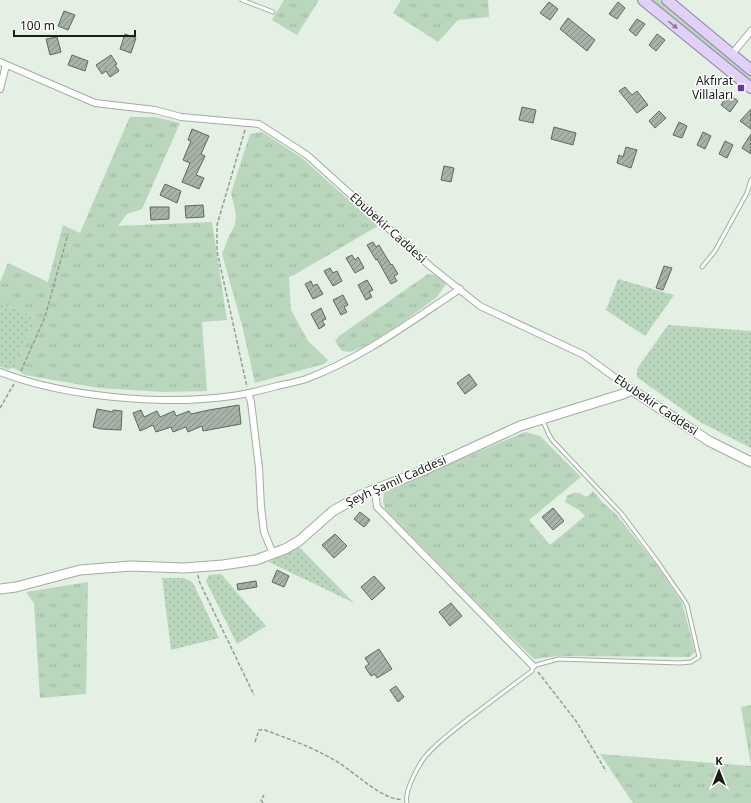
<svg xmlns="http://www.w3.org/2000/svg" width="751" height="803" font-family="'Noto Sans',sans-serif">
	<style>
		.grass { fill: url(#grass-tufts) }
		.park { fill: url(#park-dots) }
		.building { fill: url(#building-hatch); stroke: #5d685e }
		.lines { fill: none; stroke-linecap: round; stroke-linejoin: round }
		.lane-casing { stroke: #a1ada2; stroke-width: 5 }
		.street-casing { stroke: #a1ada2; stroke-width: 8 }
		.secondary-casing { stroke: #a1ada2; stroke-width: 11 }
		.primary-casing { stroke: #8f7fa6; stroke-width: 12 }
		.path { stroke: #949e94; stroke-width: 1.5; stroke-dasharray: 4 2; stroke-linecap: butt }
		.lane { stroke: #fff; stroke-width: 3 }
		.street { stroke: #fff; stroke-width: 6 }
		.secondary { stroke: #fff; stroke-width: 9 }
		.primary { stroke: #e2d1f7; stroke-width: 10 }
		.oneway { fill: #888094 }
		.poi-dot { fill: #7132a8; stroke: #fff; stroke-width: 1.5 }
		.labels { text-anchor: middle; stroke-width: 3; stroke-linejoin: round; paint-order: stroke }
		.poi-label { font-size: 12px; fill: #191e1a; stroke: #fff; text-anchor: end }
		.street-label { font-size: 12px; fill: #191e1a; stroke: #fff }
	</style>
	<defs>
		<pattern id="grass-tufts" width="24" height="20" patternUnits="userSpaceOnUse"><rect width="24" height="20" fill="#bad6bc"/><path d="M3 7l-1-3M5 7V3M7 7l1-3M15 17l-1-3M17 17v-4M19 17l1-3" fill="none" stroke="#9fb7a1"/></pattern>
		<pattern id="park-dots" width="8" height="8" patternUnits="userSpaceOnUse"><rect width="8" height="8" fill="#bad6bc"/><path d="M2 2h.1M6 6h.1" fill="none" stroke="#9fb7a1" stroke-width="1.8" stroke-linecap="round"/></pattern>
		<pattern id="building-hatch" width="6" height="6" patternUnits="userSpaceOnUse"><rect width="6" height="6" fill="#a7b3a8"/><path d="M-1 1l2-2M0 6l6-6M5 7l2-2" fill="none" stroke="#879188"/></pattern>
	</defs>
	<rect width="100%" height="100%" fill="#e3f0e3"/>
	<path class="grass" d="M284 0H319L297 35 272 20Z
		M401 0H488L489 17 458 20 438 42 393 13Z
		M652 0H659L751 76V81Z
		M130 117H155L180 123 142 209 127 214 118 226 212 222 227 320 202 322 207 391 164 392 99 388 25 375 14 368 34 317 0 303V282L8 263 48 282 63 225 80 233 128 121Z
		M262 132 302 158 378 226 294 275 289 277 291 310 308 341 328 360 324 364 255 383 242 325 222 254 229 236 235 225 236 214 231 193 250 134Z
		M428 274 438 275 446 284 437 297 399 325 367 345 350 352 342 351 335 341 339 336Z
		M525 432 540 436 581 477 529 520 550 545 585 516 579 510 565 502 567 496C581 488 582 498 588 496 590 495 591 493 593 491L602 502 616 514 655 563 682 603 695 652 689 657 558 656 534 659 489 615 385 509 383 502 384 492 390 489Z
		M88 582 86 694 40 698 34 603 26 592Z
		M751 705V803H633L600 754 751 766 741 707Z"/>
	<path class="park" d="M618 279 674 295 645 336 606 310Z
		M0 303 34 317 14 368 7 369 0 367Z
		M668 325 751 331V448L700 422 637 377V369Z
		M299 547 354 603 269 562Z
		M221 574 266 626 237 644 206 581 209 575Z
		M162 578H184L193 583 219 638 171 650Z"/>
	<path class="building" d="M549 2 558 9 550 20 540 13Z
		M618 2 625 8 617 19 609 14Z
		M64 11 75 15 68 30 58 26Z
		M568 18 595 40 587 51 560 29Z
		M637 19 645 24 636 36 629 30Z
		M125 34 136 38 131 53 120 49Z
		M657 34 665 40 656 51 649 45Z
		M57 37 61 52 50 55 46 39Z
		M72 55 88 61 85 71 68 65Z
		M111 55 117 64 115 65 119 71 110 77 106 71 102 74 96 65Z
		M625 87 632 95 637 91 648 105 637 113 619 91Z
		M731 96 738 101 730 112 721 105 725 99 727 101Z
		M522 107 536 110 533 123 519 120Z
		M751 109V129L740 121Z
		M659 111 666 118 655 128 649 121Z
		M679 122 687 126 682 138 673 135Z
		M554 127 576 133 573 145 551 139Z
		M192 129 209 136 201 154 205 156 196 175 204 178 199 189 182 182 190 163 183 160 191 141 188 140Z
		M703 132 711 136 705 149 697 145Z
		M751 134V154L742 148Z
		M725 141 733 145 727 158 719 154Z
		M626 147 637 150 631 168 617 163 619 155 623 157Z
		M444 166 454 168 451 182 441 180Z
		M165 184 181 191 177 203 160 195Z
		M203 205 204 217 186 218 185 206Z
		M150 207H169V219L151 220Z
		M373 242 376 247 379 245 391 265 392 264 398 274 394 276 397 281 391 284 377 259 376 260 367 245Z
		M352 255 355 260 358 257 364 268 355 273 346 258Z
		M664 266 672 268 663 290 656 288Z
		M330 268 333 273 337 271 342 281 333 286 324 271Z
		M367 280 373 290 369 292 372 297 366 300 358 285Z
		M311 281 313 286 317 284 323 294 313 299 305 284Z
		M343 295 348 305 344 307 347 312 341 315 333 300Z
		M321 308 326 319 322 321 325 325 319 329 311 314Z
		M469 374 477 385 465 394 457 383Z
		M239 405 241 424 203 431 202 426 188 432 186 427 173 432 171 427 156 432 153 425 140 431 133 413 141 410 144 417 157 411 160 417 174 411 176 416 189 411 191 414 209 410Z
		M97 409 113 412V410L122 411 121 430 101 429 93 427Z
		M553 508 564 521 553 530 542 517Z
		M360 512 370 520 364 527 354 519Z
		M335 534 347 546 334 558 322 545Z
		M277 570 289 576 284 587 272 582Z
		M374 576 385 588 372 600 361 587Z
		M256 581 257 587 238 590 237 584Z
		M451 603 462 616 450 626 439 612Z
		M379 649 392 669 377 678 375 674 371 676 365 667 369 664 365 658Z
		M396 686 404 697 398 702 390 690Z"/>
	<g class="lines">
		<defs>
			<path id="lane" d="M242 0 273 12
				M702 267 715 251 747 193 751 180
				M407 803C404 792 417 768 424 758 436 743 453 731 468 719 489 703 510 687 532 671L533 666 558 659 680 663 691 662 699 657 687 605 684 600 657 561 621 513 553 441 549 435 543 421"/>
			<path id="street" d="M732 54 751 31
				M0 62 95 103 155 110 181 117 259 124 307 155 430 266 480 306 584 355 632 390
				M0 89 6 65
				M0 372C65 397 163 406 232 396 247 394 262 390 277 386 286 384 297 382 306 379 362 358 410 322 460 289
				M248 393 251 402 259 468 261 507 264 532 273 554
				M375 490 377 507 533 666"/>
			<path id="secondary" d="M0 589 16 587 80 570 131 566 184 568 223 565 256 560 285 549 299 541 333 511 361 495 422 471 520 426 623 394 632 390 709 441 751 462"/>
			<path id="primary" d="M643 0 751 88
				M667 0 751 70"/>
		</defs>
		<use href="#lane" class="lane-casing"/>
		<use href="#street" class="street-casing"/>
		<use href="#secondary" class="secondary-casing"/>
		<use href="#primary" class="primary-casing"/>
		<path class="path" d="M245 130 217 225V251L247 387
			M21 371 45 317 68 234
			M0 408 14 384
			M198 575 199 581 254 695
			M538 672 576 721 606 771
			M255 742 259 730H265C294 741 324 751 349 770 360 778 388 802 402 799
			M263 803 261 800 264 795"/>
		<use href="#lane" class="lane"/>
		<use href="#street" class="street"/>
		<use href="#secondary" class="secondary"/>
		<use href="#primary" class="primary"/>
	</g>
	<defs><path id="oneway-solid" d="M-6-.8H1V-3.2L6.5 0L1 3.2V.8H-6Z"/></defs>
	<use class="oneway" href="#oneway-solid" transform="translate(673 25) rotate(39)"/>
	<rect class="poi-dot" x="737" y="84" width="8" height="8" rx="2"/>
	<g class="labels">
		<g class="poi-label">
			<text x="733" y="85">Akfırat<tspan x="733" dy="14">Villaları</tspan></text>
		</g>
		<g class="street-label">
			<text transform="translate(388 228) rotate(42)" y="4">Ebubekir Caddesi</text>
			<text transform="translate(656 405) rotate(34)" y="4">Ebubekir Caddesi</text>
			<text transform="translate(396 481) rotate(-24)" y="4">Şeyh Şamil Caddesi</text>
		</g>
	</g>
	<g transform="translate(719 771)" stroke="#ffffff" stroke-width="3" paint-order="stroke">
	<path d="M0-3L7 15L0 10L-7 15Z" fill="#191e1a"/>
	<text y="-6" font-size="11" font-weight="bold" text-anchor="middle" fill="#191e1a">K</text>
	</g>
	<path d="M14 30v6h121v-6" fill="none" stroke="#191e1a" stroke-width="2"/>
	<text x="20" y="30" font-size="12" fill="#191e1a" stroke="#ffffff" stroke-width="3" paint-order="stroke">100 m</text>
</svg>
